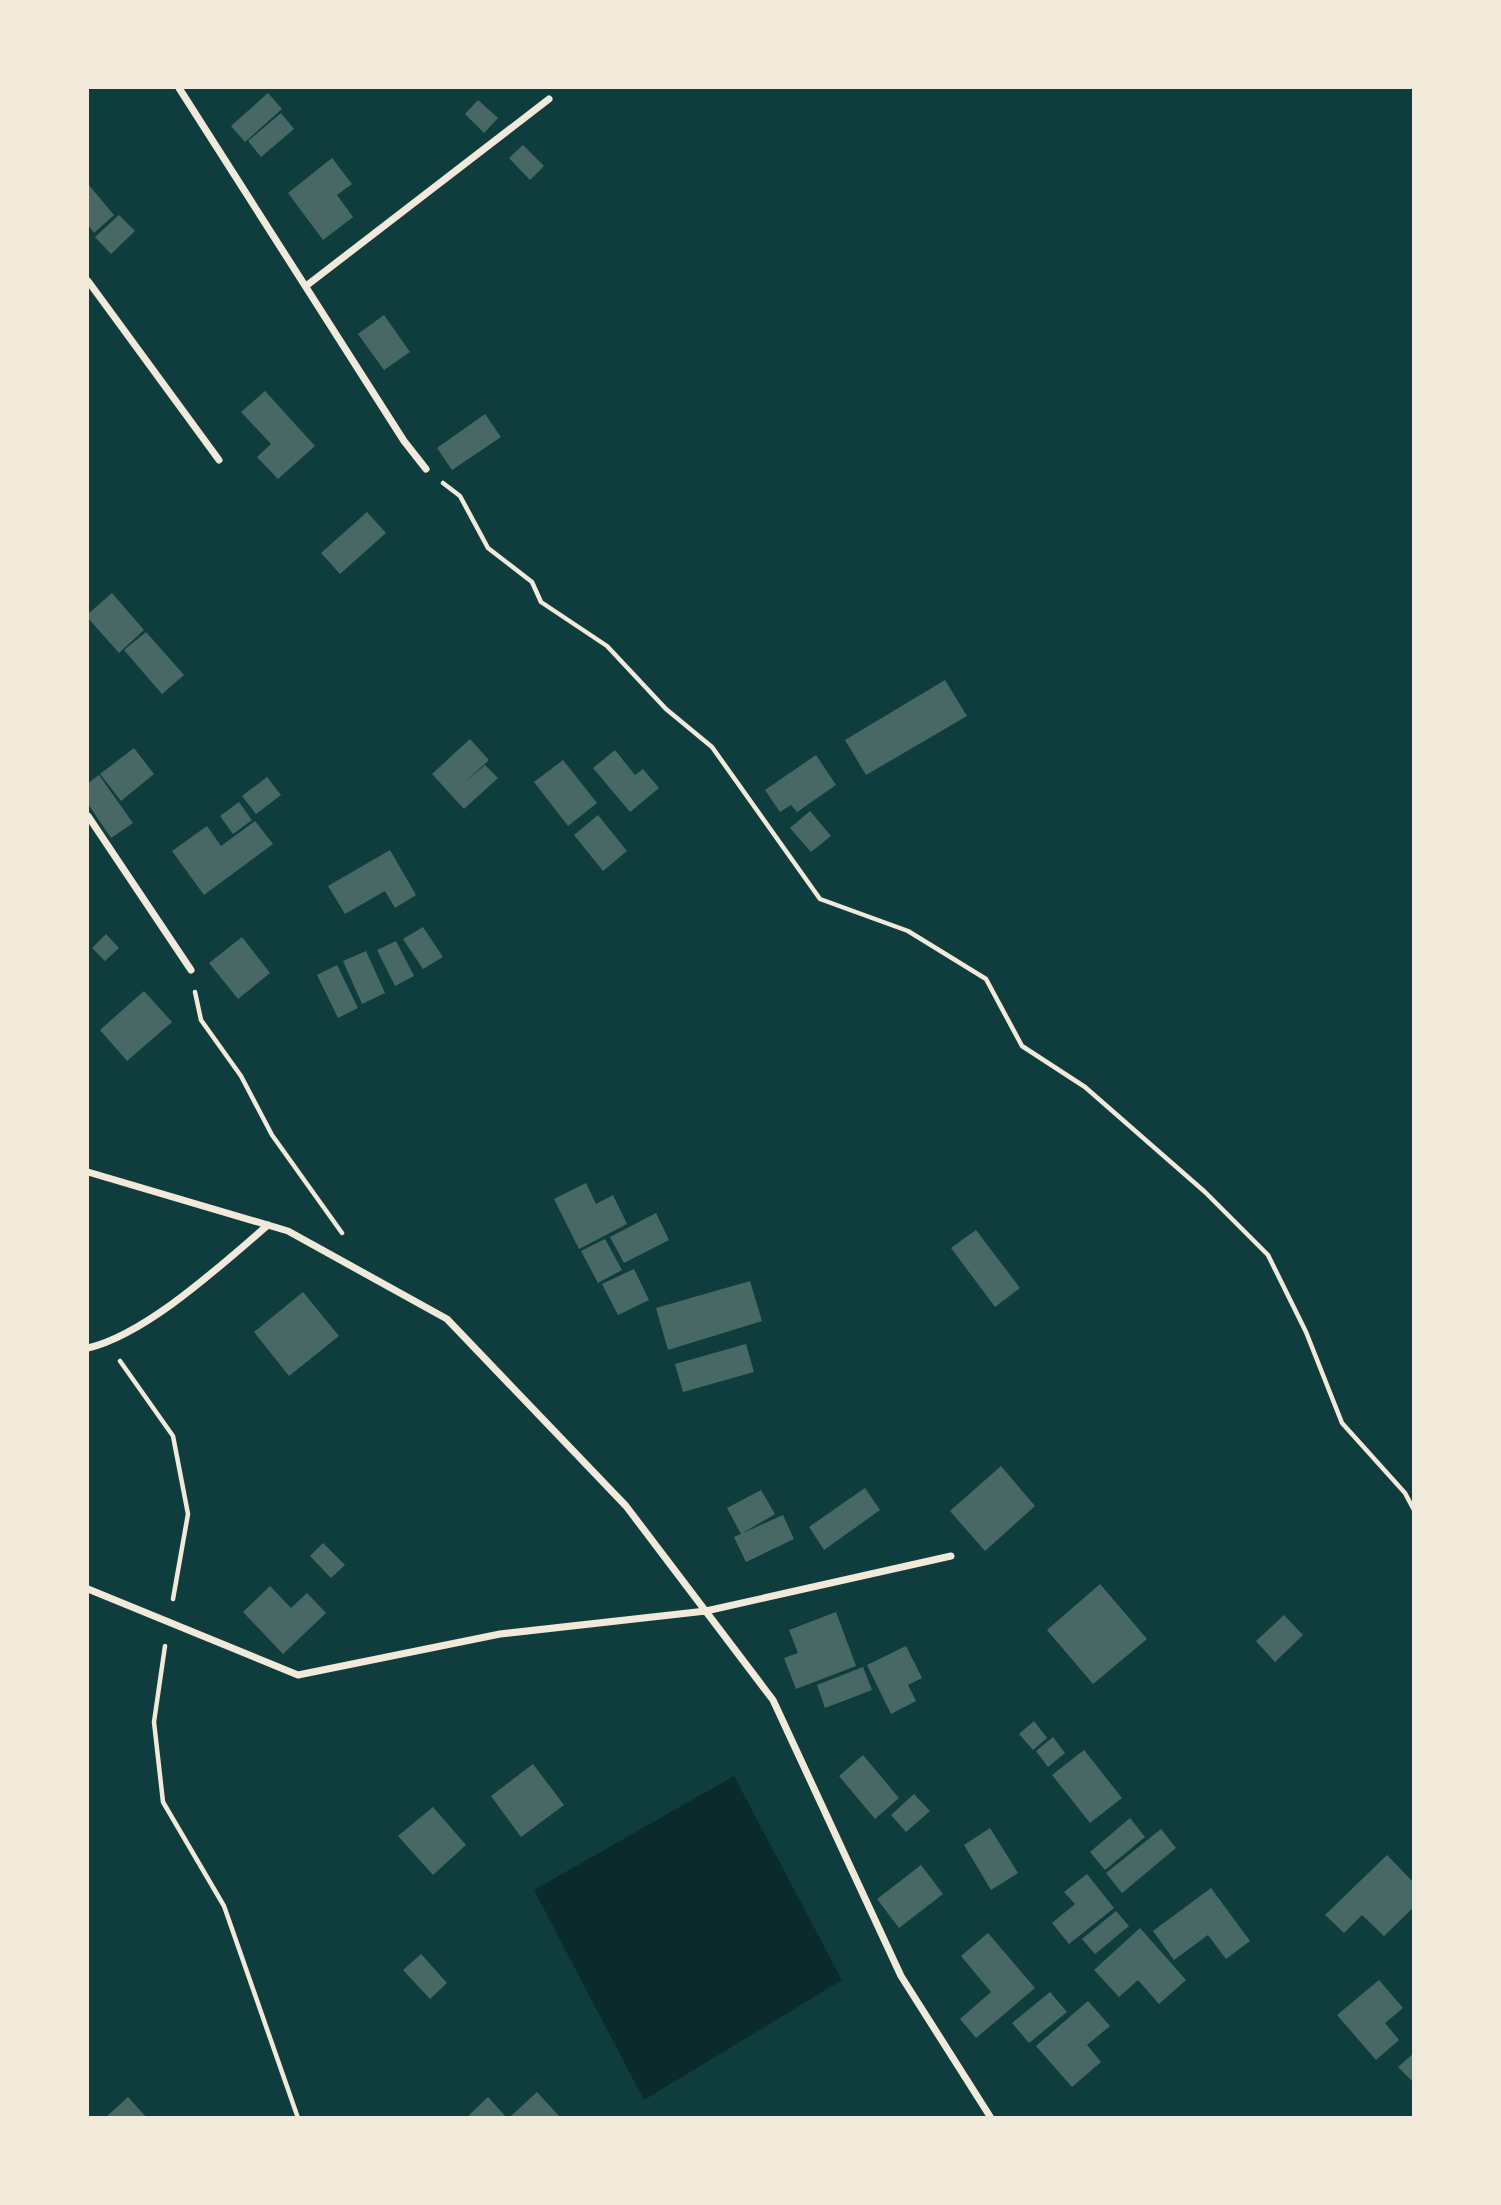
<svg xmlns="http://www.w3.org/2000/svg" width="1501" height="2205" font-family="'Exo 2',sans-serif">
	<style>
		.water { fill: #0a2a2b }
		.building { fill: #486865 }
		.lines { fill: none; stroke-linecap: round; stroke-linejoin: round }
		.path { stroke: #f1e9da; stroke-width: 4.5 }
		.minor { stroke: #f1e9da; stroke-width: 7 }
	</style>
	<rect width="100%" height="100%" fill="#0f3d3e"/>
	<path class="water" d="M734 1776 842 1980 644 2100 534 1890Z"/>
	<path class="building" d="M268 93 282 109 245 142 231 126Z
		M478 100 498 118 484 133 465 114Z
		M281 113 294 129 261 157 248 141Z
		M523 145 544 166 530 180 509 158Z
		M332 158 352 184 337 195 353 217 323 240 288 193Z
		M88 184 114 215 94 233 88 225Z
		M119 215 135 231 111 254 95 237Z
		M384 315 410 352 384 370 358 334Z
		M265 391 315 446 278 479 257 457 271 444 241 412Z
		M485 414 501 437 452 470 437 448Z
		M367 512 386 533 340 574 321 553Z
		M112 593 144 630 119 653 88 618V614Z
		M146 632 184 675 162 694 124 650Z
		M945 680 967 716 866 775 845 740Z
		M470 739 489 760 464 783 485 765 498 778 464 809 432 774Z
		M134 748 154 774 121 801 100 774Z
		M615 750 635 775 643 769 659 788 630 812 593 768Z
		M816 755 836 785 797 812 791 805 780 812 765 790Z
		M563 760 597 803 568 826 534 782Z
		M99 775 133 823 111 838 88 804V783Z
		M267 777 281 795 256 814 242 796Z
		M239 802 252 820 233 834 220 816Z
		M810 811 831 836 811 852 790 828Z
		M598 815 627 851 603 871 574 835Z
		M255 821 273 844 204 895 172 851 207 826 221 846Z
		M390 850 416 895 395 908 385 891 345 914 328 886Z
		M423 927 443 957 423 969 403 939Z
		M106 934 119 948 105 961 92 948Z
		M242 937 270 973 238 999 209 963Z
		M396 941 414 976 395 986 377 950Z
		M366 951 385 993 362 1004 343 961Z
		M337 965 358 1008 338 1018 317 975Z
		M144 991 172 1022 127 1061 100 1030Z
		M586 1183 596 1204 613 1195 627 1224 579 1249 554 1199Z
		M656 1213 669 1240 624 1263 610 1237Z
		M976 1230 1020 1288 995 1307 951 1248Z
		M605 1239 622 1270 598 1283 581 1251Z
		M634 1269 649 1300 618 1315 602 1284Z
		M750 1281 762 1321 668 1350 656 1308Z
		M303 1292 339 1336 289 1376 254 1332Z
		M746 1344 754 1372 683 1392 675 1364Z
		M1001 1466 1035 1506 985 1551 950 1511Z
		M865 1488 880 1510 824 1550 809 1527Z
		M761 1490 775 1514 741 1534 727 1508Z
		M783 1515 794 1539 746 1562 734 1537Z
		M323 1543 345 1565 331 1578 310 1556Z
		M1100 1584 1147 1639 1093 1684 1047 1630Z
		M270 1586 291 1608 307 1593 326 1613 283 1654 243 1612Z
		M836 1612 856 1666 796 1689 784 1658 798 1653 789 1630Z
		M1284 1615 1303 1635 1275 1662 1256 1641Z
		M906 1646 922 1678 908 1685 916 1701 891 1714 867 1665Z
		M863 1667 872 1690 825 1708 817 1685Z
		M1034 1721 1047 1738 1033 1750 1019 1734Z
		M1053 1737 1065 1753 1048 1767 1036 1751Z
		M1084 1750 1122 1798 1090 1823 1052 1775Z
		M863 1755 899 1798 875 1819 839 1776Z
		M533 1764 564 1805 521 1837 491 1796Z
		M914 1794 930 1811 906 1832 891 1815Z
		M433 1807 466 1845 433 1875 398 1836Z
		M1130 1818 1145 1837 1105 1870 1090 1852Z
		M990 1828 1018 1873 991 1890 964 1845Z
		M1161 1829 1176 1848 1122 1893 1106 1873Z
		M1387 1855 1414 1883V1907L1384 1936 1362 1915 1344 1933 1325 1915Z
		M921 1865 943 1894 899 1928 877 1899Z
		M1087 1874 1114 1908 1069 1944 1052 1923 1075 1904 1064 1892Z
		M1211 1888 1250 1941 1226 1959 1208 1935 1174 1960 1153 1931Z
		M1116 1911 1129 1926 1095 1954 1082 1939Z
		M1140 1928 1186 1980 1159 2004 1138 1980 1119 1997 1094 1970Z
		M988 1933 1035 1988 976 2038 960 2019 991 1992 961 1956Z
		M421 1954 447 1983 430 1999 403 1970Z
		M1379 1980 1403 2008 1385 2023 1399 2040 1376 2060 1337 2015Z
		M1050 1992 1067 2012 1029 2043 1012 2023Z
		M1088 2001 1110 2026 1087 2045 1101 2062 1072 2087 1036 2046Z
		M1414 2053V2083L1398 2067Z
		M537 2092 561 2118H512L511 2116Z
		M128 2097 147 2118H105Z
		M488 2097 507 2118H466Z"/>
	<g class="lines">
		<path class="path" d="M443 483 460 496 488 548 532 582 541 602 607 646 666 709 712 747 820 899 908 931 986 979 1022 1046 1085 1087 1205 1192 1268 1255 1306 1332 1342 1423 1405 1493 1414 1510
			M195 992 201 1020 241 1076 272 1135 342 1233
			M120 1361 173 1436 188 1514 173 1599
			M165 1646 154 1722 163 1802 224 1906 298 2118"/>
		<path class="minor" d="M179 88 404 441 426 469
			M88 281 219 460
			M306 286 549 99
			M88 816 191 970
			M88 1172 288 1231 447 1319 626 1506 773 1700 901 1976 991 2118
			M88 1348C147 1334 221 1265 268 1225
			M88 1589 298 1675 500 1634 706 1611 951 1556"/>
	</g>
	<rect width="1501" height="2205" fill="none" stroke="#f1e9da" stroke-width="178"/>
</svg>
